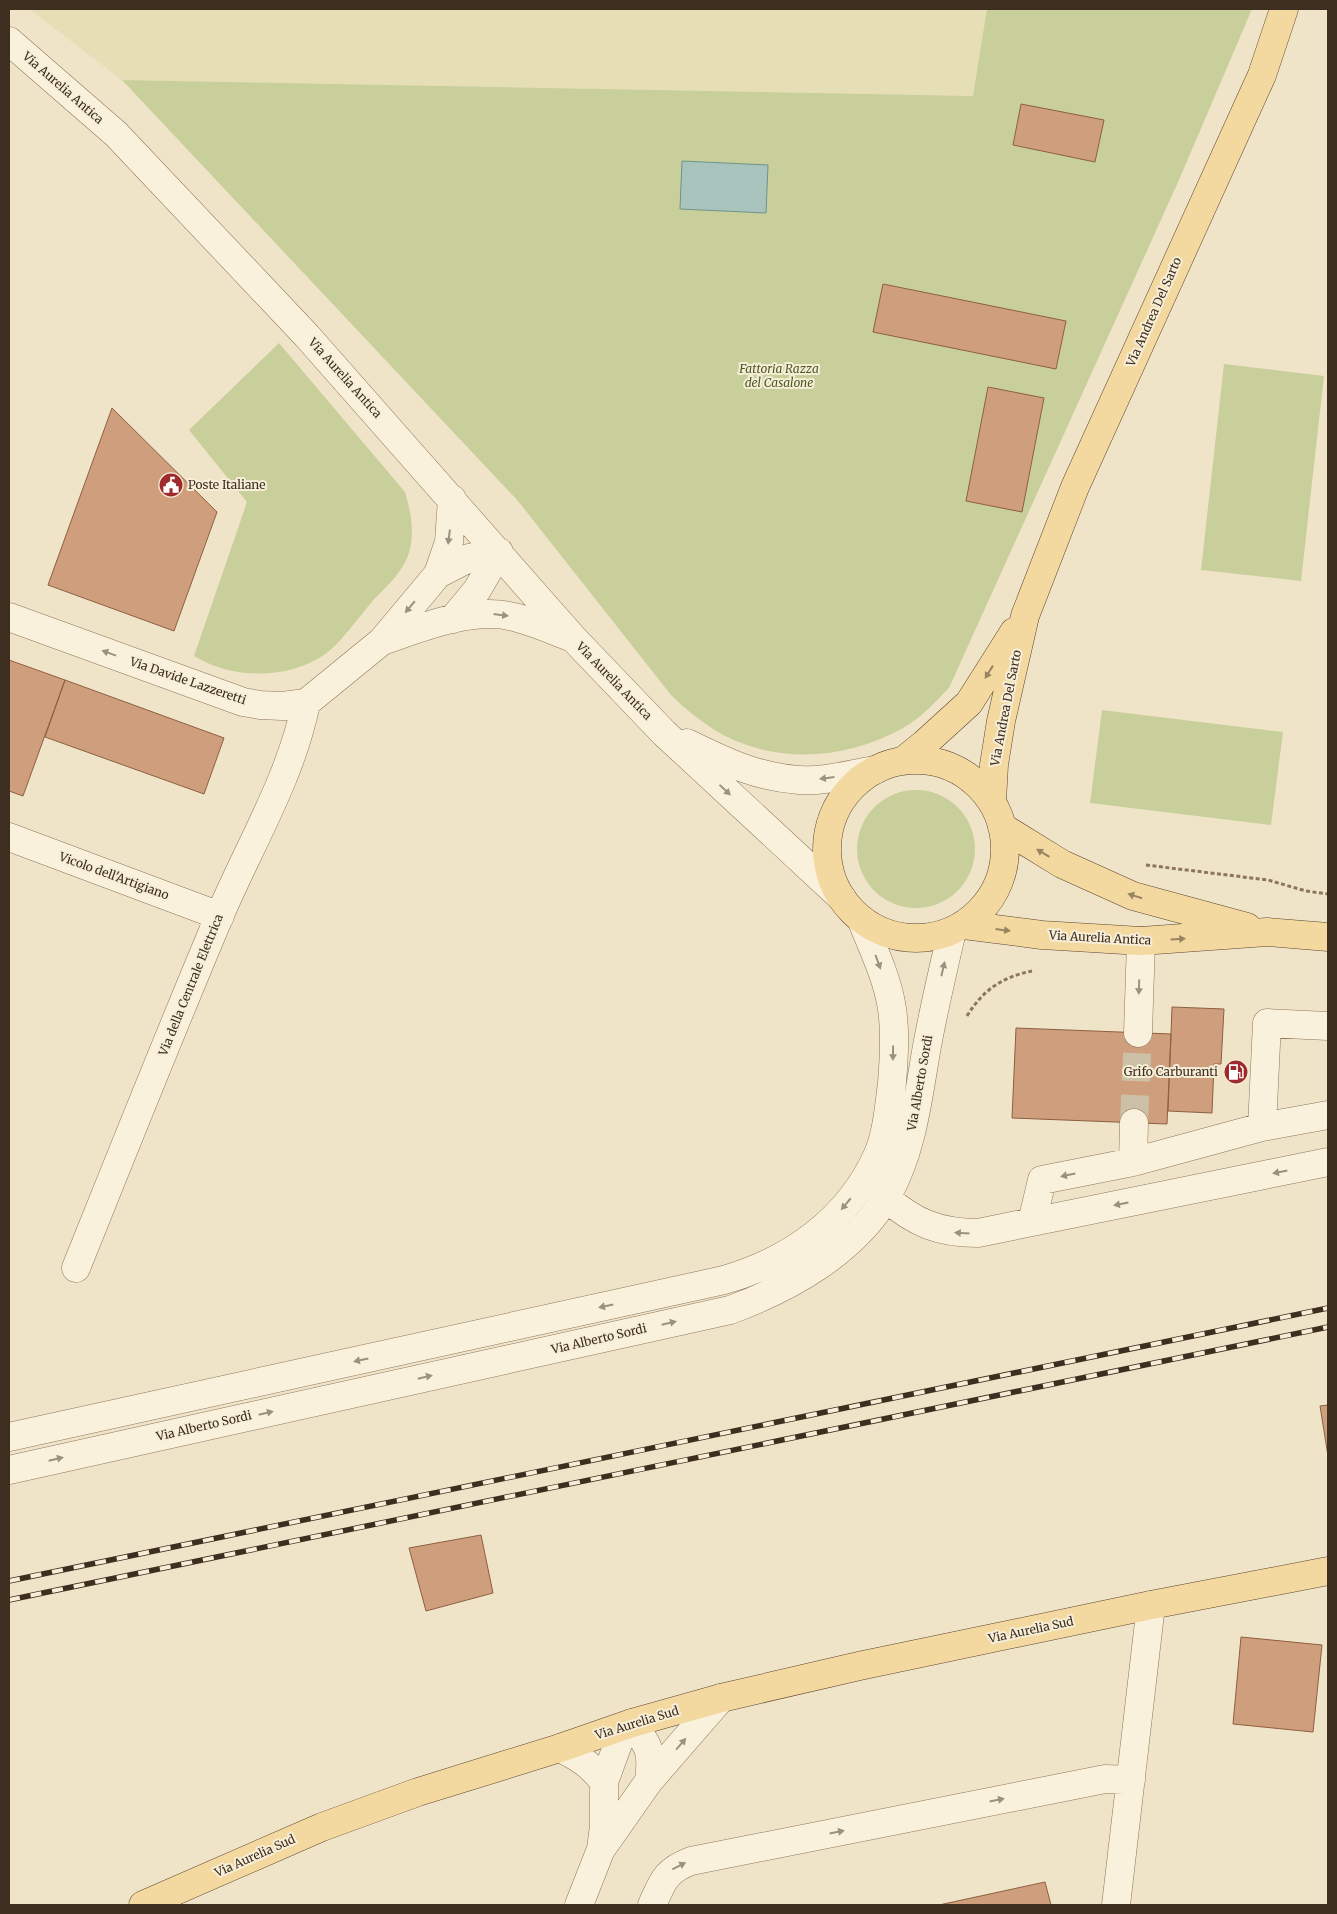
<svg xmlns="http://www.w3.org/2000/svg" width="1337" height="1914" font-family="Merriweather,serif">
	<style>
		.farmland { fill: #e6deb5 }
		.green { fill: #c9cf9b }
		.water { fill: #a9c4bc; stroke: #6f938a }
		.building { fill: #cf9f7d; stroke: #8d5f41 }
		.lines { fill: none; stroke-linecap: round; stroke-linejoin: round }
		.minor-tunnel { stroke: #ccc0a6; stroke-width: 28; stroke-dasharray: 28 14; stroke-linecap: butt }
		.minor-casing { stroke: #8d765c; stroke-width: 29 }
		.major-casing { stroke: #5b4430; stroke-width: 29 }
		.path { stroke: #8d765c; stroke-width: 3; stroke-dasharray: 4 2.5; stroke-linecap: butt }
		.minor { stroke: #faf1dc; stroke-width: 28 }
		.major { stroke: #f3d9a0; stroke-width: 28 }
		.rail-casing { stroke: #3d2e20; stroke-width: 5.5 }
		.rail { stroke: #f7eed8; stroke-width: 4; stroke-dasharray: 11; stroke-linecap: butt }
		.oneway { fill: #9c907e }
		.oneway2 { fill: #988460 }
		.labels { text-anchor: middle; stroke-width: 4; stroke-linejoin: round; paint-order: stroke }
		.street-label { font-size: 12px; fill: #3d2e20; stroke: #f7eed8 }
		.park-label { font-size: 12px; font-style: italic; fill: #4d5a26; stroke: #f7eed8 }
		.poi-label { font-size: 12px; fill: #3d2e20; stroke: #f7eed8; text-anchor: start }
	</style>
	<rect width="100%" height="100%" fill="#f0e4c8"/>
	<path class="farmland" d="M29 9H987L974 96 122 80Z"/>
	<path class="green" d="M987 9H1252L1179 180 949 688C935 702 921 718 903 728 845 761 771 765 713 729 698 719 684 708 671 695L518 501 122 80 973 96Z
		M279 343 405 492C412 515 417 544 403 566 395 580 381 591 371 603 359 617 341 642 328 652 298 675 253 679 218 667 210 665 202 660 194 656L247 502 189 430Z
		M1224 364 1324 376 1301 581 1201 570Z
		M1102 710 1283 732 1271 825 1090 803Z
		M857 849a59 59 0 1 1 118 0a59 59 0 1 1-118 0Z"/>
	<path class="water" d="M682 161 768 165 766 213 680 209Z"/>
	<path class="building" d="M1021 104 1104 120 1095 162 1013 145Z
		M883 284 1066 321 1056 369 873 332Z
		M988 387 1044 398 1022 512 966 501Z
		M112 408 217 512 174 631 48 585Z
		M9 660 65 680 23 796 9 791Z
		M65 680 224 738 204 794 45 737Z
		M1172 1007 1224 1009 1221 1064H1214L1212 1113 1168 1111Z
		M1016 1028 1171 1034 1167 1124 1012 1118Z
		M1328 1405V1456L1320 1406Z
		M481 1535 493 1593 426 1611 409 1548Z
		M1241 1637 1322 1645 1313 1732 1233 1724Z
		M1045 1882 1051 1905H939Z"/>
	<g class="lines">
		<path class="minor-tunnel" d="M1134 1123 1138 1033"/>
		<defs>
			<path id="minor" d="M9 41 116 134 307 336 574 639 664 733 842 898
				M438 574 449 542 452 499
				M9 617 243 702 260 705 282 706 306 703 382 641 438 574 469 558 499 552
				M453 619 477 590 499 552
				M382 641C421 628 473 606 514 617 534 622 554 631 573 638
				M687 743C724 761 756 777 799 780 824 782 850 774 875 770
				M9 837 220 916
				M1138 1033 1141 941
				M1262 1127 1267 1023 1328 1026
				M1133 1162 1134 1123
				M886 1198C915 1223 939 1233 978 1233L1328 1162
				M1032 1222 1042 1180 1133 1162 1262 1127 1328 1115
				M76 1268C123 1151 170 1033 219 917 249 846 291 778 306 703
				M9 1437 724 1280C790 1261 849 1220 878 1154 887 1133 889 1106 892 1083 894 1058 896 1028 891 1003 886 975 872 947 862 921
				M9 1470 730 1310C790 1288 854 1252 887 1196 913 1150 918 1097 927 1046 934 1008 943 970 952 931
				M560 1748C580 1758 590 1764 604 1782
				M602 1848 649 1781 721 1698
				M579 1905 601 1849 604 1826V1782L619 1741 632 1723C649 1746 653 1752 649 1781
				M652 1905C663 1881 665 1871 691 1861L1105 1779 1131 1780
				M1116 1905 1151 1605"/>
			<path id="major" d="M827 849a89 89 0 1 1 178 0a89 89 0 1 1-178 0Z
				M903 761 924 744 969 703 1014 632
				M992 801 994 765 1001 721 1025 616 1075 487 1262 75 1284 9
				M1002 827 1062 864 1133 896 1247 927
				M964 925 1042 935 1141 941 1267 932 1328 937
				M143 1905 322 1827 418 1792 560 1748 632 1723 721 1698 859 1666 1151 1605 1328 1571"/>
		</defs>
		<use href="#minor" class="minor-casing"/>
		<use href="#major" class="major-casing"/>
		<path class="path" d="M1146 865 1268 880 1306 891 1328 894
			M967 1016C983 990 1002 977 1032 971"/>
		<use href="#minor" class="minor"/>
		<use href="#major" class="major"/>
		<defs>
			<path id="rail" d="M9 1581 1328 1308
				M9 1600 1328 1327"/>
		</defs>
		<use href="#rail" class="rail-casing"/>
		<use href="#rail" class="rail"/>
	</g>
	<defs><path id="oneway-solid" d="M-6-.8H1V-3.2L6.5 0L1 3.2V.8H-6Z" transform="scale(1.25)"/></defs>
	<g class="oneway">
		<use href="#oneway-solid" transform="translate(449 537) rotate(97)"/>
		<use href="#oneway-solid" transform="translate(410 607) rotate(130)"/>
		<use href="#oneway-solid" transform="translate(501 615) rotate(7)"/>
		<use href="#oneway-solid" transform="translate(109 653) rotate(-160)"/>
		<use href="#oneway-solid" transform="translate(827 778) rotate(173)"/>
		<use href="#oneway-solid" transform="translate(725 790) rotate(43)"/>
		<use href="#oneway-solid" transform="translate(878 962) rotate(70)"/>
		<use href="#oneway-solid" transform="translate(943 969) rotate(-77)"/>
		<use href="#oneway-solid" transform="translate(1139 987) rotate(92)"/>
		<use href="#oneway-solid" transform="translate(893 1053) rotate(91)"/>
		<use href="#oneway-solid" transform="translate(1280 1172) rotate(169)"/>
		<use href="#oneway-solid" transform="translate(1068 1175) rotate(168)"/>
		<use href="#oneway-solid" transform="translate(846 1204) rotate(130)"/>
		<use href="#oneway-solid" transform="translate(1121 1204) rotate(169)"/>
		<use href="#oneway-solid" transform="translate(962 1233) rotate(-176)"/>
		<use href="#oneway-solid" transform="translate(606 1306) rotate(168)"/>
		<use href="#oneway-solid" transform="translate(669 1323) rotate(-13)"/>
		<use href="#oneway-solid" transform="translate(361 1360) rotate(168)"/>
		<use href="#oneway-solid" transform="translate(425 1377) rotate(-13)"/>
		<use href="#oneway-solid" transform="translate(266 1413) rotate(-13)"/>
		<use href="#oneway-solid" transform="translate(56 1459) rotate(-13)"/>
		<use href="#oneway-solid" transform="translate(681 1744) rotate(-49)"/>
		<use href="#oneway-solid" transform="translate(997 1800) rotate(-11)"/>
		<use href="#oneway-solid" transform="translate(837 1832) rotate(-11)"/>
		<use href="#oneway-solid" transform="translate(679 1866) rotate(-27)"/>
	</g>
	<g class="oneway2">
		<use href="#oneway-solid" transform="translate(989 672) rotate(122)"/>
		<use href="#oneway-solid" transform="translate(1043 853) rotate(-149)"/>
		<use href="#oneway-solid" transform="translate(1135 896) rotate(-162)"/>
		<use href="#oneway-solid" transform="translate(1003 930) rotate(7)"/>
		<use href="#oneway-solid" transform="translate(1178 939) rotate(-4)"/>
	</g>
	<defs>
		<symbol id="civic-disc" viewBox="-11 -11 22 22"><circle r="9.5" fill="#9e2a2b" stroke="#f7eed8"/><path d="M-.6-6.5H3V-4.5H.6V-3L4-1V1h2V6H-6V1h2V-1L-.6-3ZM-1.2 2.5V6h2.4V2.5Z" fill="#fff"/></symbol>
		<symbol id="fuel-disc" viewBox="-11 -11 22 22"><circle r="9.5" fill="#9e2a2b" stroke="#f7eed8"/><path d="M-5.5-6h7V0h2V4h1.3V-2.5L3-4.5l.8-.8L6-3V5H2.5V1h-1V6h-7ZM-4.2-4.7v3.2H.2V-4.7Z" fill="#fff"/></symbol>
	</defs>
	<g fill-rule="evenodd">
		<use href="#civic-disc" x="157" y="471" width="28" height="28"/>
		<use href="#fuel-disc" x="1222" y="1058" width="28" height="28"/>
	</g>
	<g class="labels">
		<g class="street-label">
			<text transform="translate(63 88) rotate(41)" y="4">Via Aurelia Antica</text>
			<text transform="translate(1154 312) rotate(-66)" y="4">Via Andrea Del Sarto</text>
			<text transform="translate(345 378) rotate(48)" y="4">Via Aurelia Antica</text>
			<text transform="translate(188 681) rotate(19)" y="4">Via Davide Lazzeretti</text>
			<text transform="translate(614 681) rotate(46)" y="4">Via Aurelia Antica</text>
			<text transform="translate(1006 708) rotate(-79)" y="4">Via Andrea Del Sarto</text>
			<text transform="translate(114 876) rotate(20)" y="4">Vicolo dell'Artigiano</text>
			<text transform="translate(1100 938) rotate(3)" y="4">Via Aurelia Antica</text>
			<text transform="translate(191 985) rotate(-68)" y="4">Via della Centrale Elettrica</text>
			<text transform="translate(920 1083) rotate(-80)" y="4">Via Alberto Sordi</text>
			<text transform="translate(599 1339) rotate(-13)" y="4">Via Alberto Sordi</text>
			<text transform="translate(204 1426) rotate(-13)" y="4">Via Alberto Sordi</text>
			<text transform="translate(1031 1630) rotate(-12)" y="4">Via Aurelia Sud</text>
			<text transform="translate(637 1723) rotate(-17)" y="4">Via Aurelia Sud</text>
			<text transform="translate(255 1856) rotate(-24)" y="4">Via Aurelia Sud</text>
		</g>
		<g class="park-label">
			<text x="779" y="373">Fattoria Razza<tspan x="779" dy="14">del Casalone</tspan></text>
		</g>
		<g class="poi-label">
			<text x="188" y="489">Poste Italiane</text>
			<text x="1218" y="1076" text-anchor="end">Grifo Carburanti</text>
		</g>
	</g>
	<rect width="1337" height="1914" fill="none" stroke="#3d2e20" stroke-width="20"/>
</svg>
